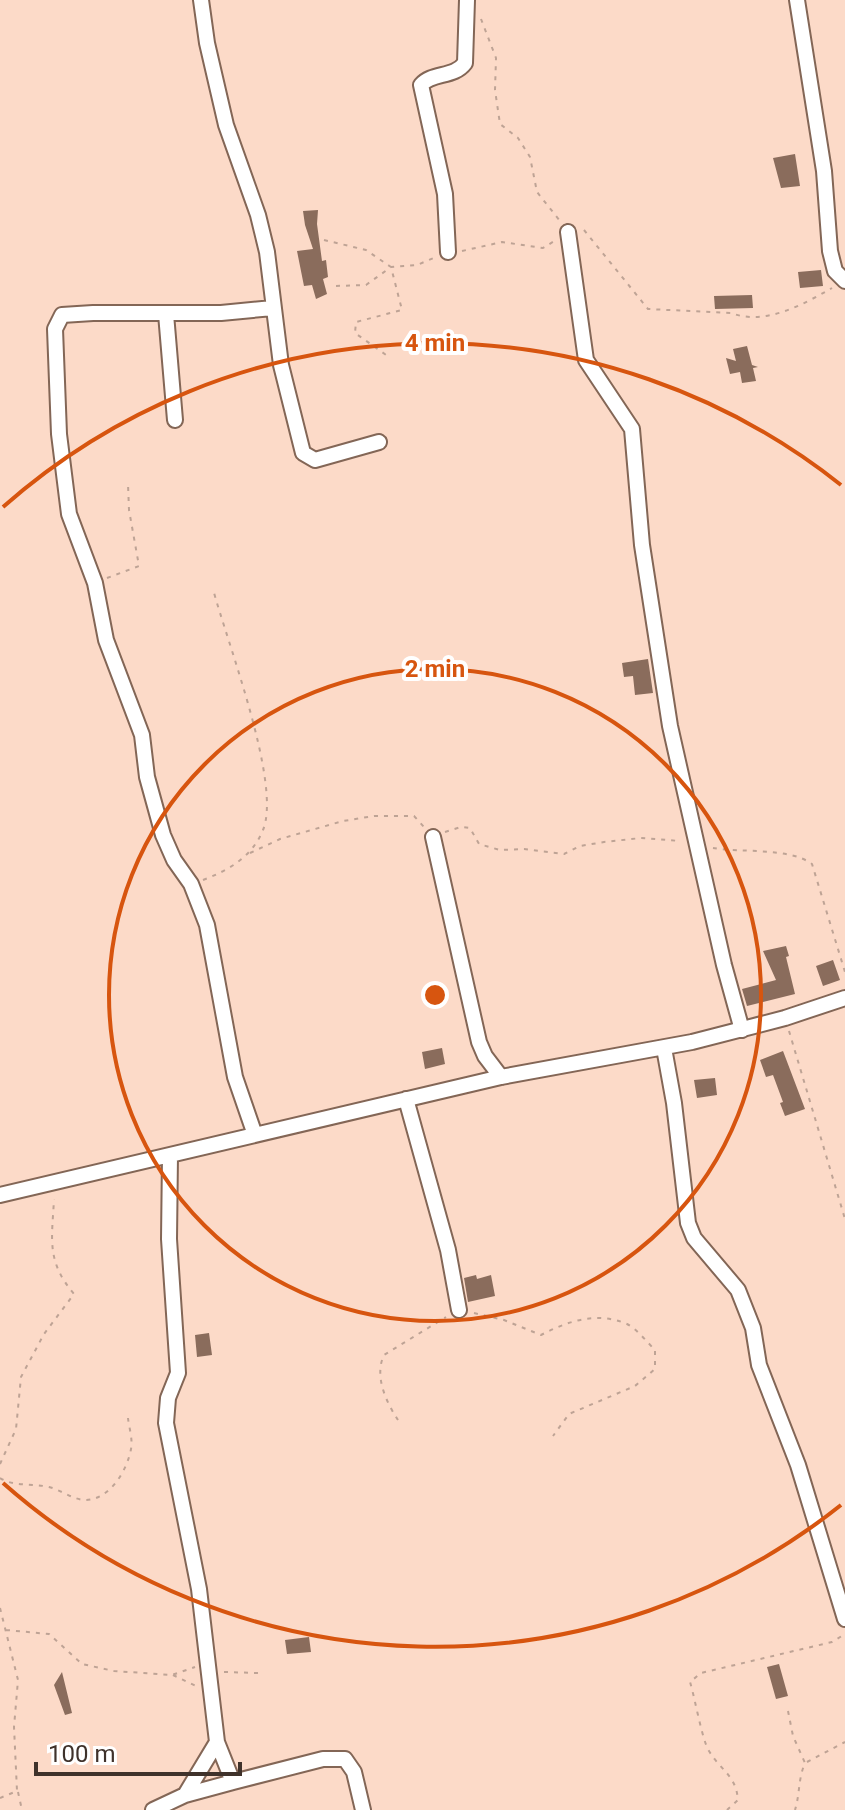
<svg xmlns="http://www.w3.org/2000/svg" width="845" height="1810" font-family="Roboto,sans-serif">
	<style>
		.building { fill: #8a6c5c }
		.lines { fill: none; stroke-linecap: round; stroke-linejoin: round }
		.minor-casing { stroke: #836656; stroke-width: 18 }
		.path { stroke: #bea395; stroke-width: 2; stroke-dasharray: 4 6; stroke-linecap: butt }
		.minor { stroke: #fff; stroke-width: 14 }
		.ring { fill: none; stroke: #d7550f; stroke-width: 4 }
		.centre { fill: #d7550f; stroke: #fff; stroke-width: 4 }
		.ring-label { font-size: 24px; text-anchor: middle; font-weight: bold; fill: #d7550f; stroke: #fff; stroke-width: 8; stroke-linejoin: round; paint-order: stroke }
	</style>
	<rect width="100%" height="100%" fill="#fcdac8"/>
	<path class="building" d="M795 154 800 186 781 188 773 158Z
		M318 210 317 224 322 261 326 260 328 277 323 279 327 294 316 299 312 285 304 286 297 251 313 249 305 225 303 211Z
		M821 270 823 286 800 288 798 272Z
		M752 295 753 308 715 309 714 296Z
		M747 346 752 365 758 367 753 368 756 381 742 383 740 372 730 374 726 358 736 361 733 349Z
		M648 659 653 693 635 695 633 676 624 677 622 663Z
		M786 946 789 956 786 957 795 994 747 1006 742 989 776 980 763 951Z
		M833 960 840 980 823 986 816 966Z
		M442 1048 445 1064 425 1069 422 1052Z
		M783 1051 805 1109 785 1116 780 1103 783 1102 773 1075 766 1077 760 1060Z
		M715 1078 717 1095 697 1098 694 1080Z
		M476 1275 477 1279 491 1275 495 1296 468 1302 464 1278Z
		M209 1333 212 1355 197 1357 195 1335Z
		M309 1637 311 1652 287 1654 285 1640Z
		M779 1664 788 1696 776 1699 767 1667Z
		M62 1672 72 1713 65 1715 54 1685Z"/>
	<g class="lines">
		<defs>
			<path id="minor" d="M201 0 207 43 226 125 258 215 267 252 281 365 303 453 315 460 379 442
				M797 0 824 171 830 251 835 271 845 281
				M568 232 586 360 632 429 642 545 670 726 724 965 742 1030
				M448 252 445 194 421 85C432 72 454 78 465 63L467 0
				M166 314 175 420
				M433 837 479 1042 485 1056 501 1077
				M664 1048 674 1103 688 1223 694 1238 738 1290 753 1328 759 1365 798 1465 845 1619
				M406 1099 448 1250 459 1310
				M255 1135 235 1077 207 925 191 884 174 860 163 835 147 777 142 735 106 640 95 583 69 514 59 434 55 329 62 315 93 313H221L273 308
				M170 1156 169 1239 178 1373 168 1398 166 1423 199 1589 217 1742 233 1782 323 1759H345L354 1772 363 1810
				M0 1195 501 1077 692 1042 785 1018 845 998
				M185 1795 233 1782
				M153 1810 185 1795 217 1742"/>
		</defs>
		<use href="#minor" class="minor-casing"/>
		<path class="path" d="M481 19 496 58 495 90 500 124 518 138 530 157 537 192 560 221
			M584 230 648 309 731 313C765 326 802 305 832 288
			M324 240 366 250 391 267 402 310 356 322 355 333 389 357
			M462 251 502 242 543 248 556 240
			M336 286 366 285 391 267 417 265 436 257
			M107 578 139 566 129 510 128 484
			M445 832 461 827 470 828 479 844 500 850 524 849 564 854 580 846 604 842 641 838 680 841
			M713 848C741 853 789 847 812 864L845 972
			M250 853 280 839 343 821 374 816H414L424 827
			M203 880C229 870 252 857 263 830 282 784 227 642 213 589
			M789 1031 845 1219
			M474 1313 504 1320 541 1335C568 1321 597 1311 627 1324 637 1329 647 1342 655 1350V1369L635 1386 569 1414 553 1436
			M398 1420C386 1402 374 1376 384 1355L446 1317
			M0 1464 16 1429 21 1377 44 1334 74 1294C46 1261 52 1239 54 1199
			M0 1478C14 1487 32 1483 49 1487 61 1490 72 1499 84 1500 109 1501 127 1471 131 1449 133 1440 129 1427 128 1418
			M0 1608 18 1680 14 1727 17 1791 0 1798
			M6 1630 49 1634 82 1664 114 1671 172 1675 195 1667
			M224 1672 258 1673
			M173 1675 196 1686
			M788 1711 793 1736 805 1763C798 1779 800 1794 795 1810
			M807 1762 845 1742
			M18 1792 22 1810
			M727 1810 738 1800C736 1775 721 1771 709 1751 702 1740 695 1698 690 1682L701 1673 832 1642 845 1634"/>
		<use href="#minor" class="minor"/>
	</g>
	<g class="ring">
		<circle cx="435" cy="995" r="326"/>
		<path d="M841 1505A652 652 0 0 1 3 1483M3 507A652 652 0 0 1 841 485"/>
	</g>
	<circle cx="435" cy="995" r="12" class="centre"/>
	<g class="ring-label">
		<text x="435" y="351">4 min</text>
		<text x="435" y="677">2 min</text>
	</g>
	<path d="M36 1762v12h204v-12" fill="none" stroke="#3f322b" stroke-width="4"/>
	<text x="48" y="1762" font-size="24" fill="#3f322b" stroke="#ffffff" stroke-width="6" paint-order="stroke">100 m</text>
</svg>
